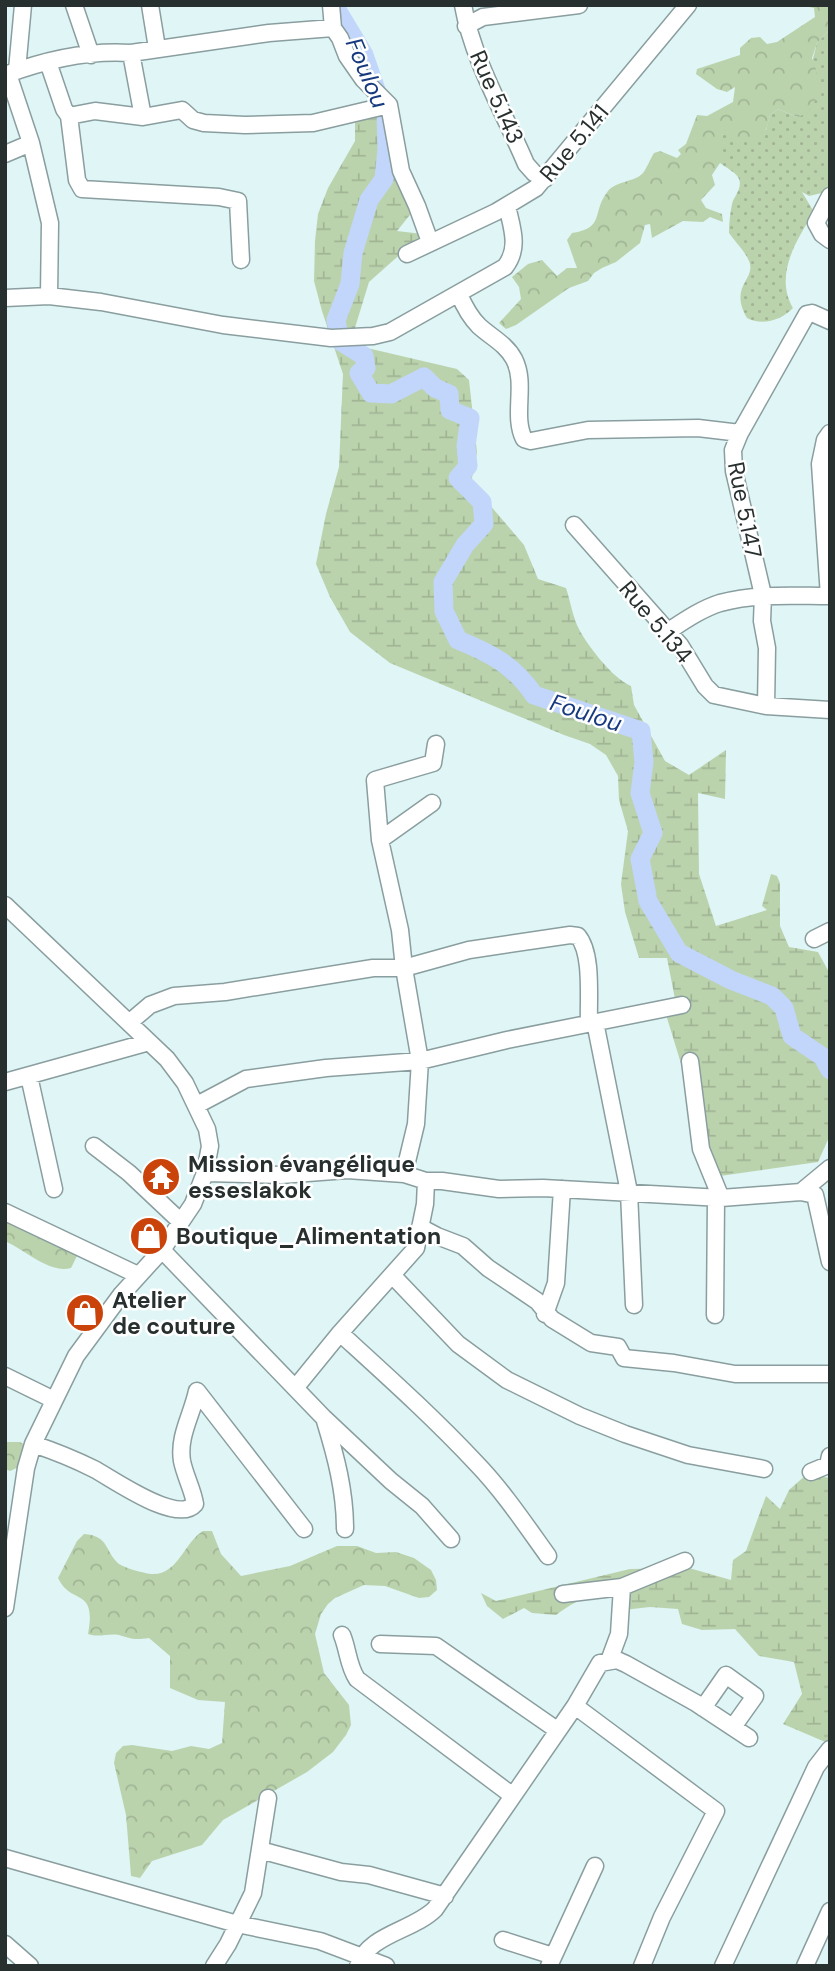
<svg xmlns="http://www.w3.org/2000/svg" width="835" height="1971" font-family="'DM Sans',sans-serif">
	<style>
		.grass { fill: url(#grass-dots) }
		.forest { fill: url(#forest-crowns) }
		.wetland { fill: url(#wetland-marsh) }
		.lines { fill: none; stroke-linecap: round; stroke-linejoin: round }
		.river { stroke: #c1d6fa; stroke-width: 19 }
		.minor-casing { stroke: #8a9e9f; stroke-width: 19 }
		.minor { stroke: #fff; stroke-width: 16 }
		.labels { text-anchor: middle; stroke-width: 5; stroke-linejoin: round; paint-order: stroke }
		.street-label { font-size: 23px; fill: #272f2f; stroke: #fff }
		.poi-label { font-size: 23px; font-weight: bold; fill: #272f2f; stroke: #fff; text-anchor: start }
		.water-label { font-size: 24px; font-style: italic; fill: #173a7e; stroke: #fff }
	</style>
	<defs>
		<pattern id="grass-dots" width="8" height="8" patternUnits="userSpaceOnUse" patternTransform="scale(1.75)"><rect width="8" height="8" fill="#bbd3ad"/><path d="M2 2h.1M6 6h.1" fill="none" stroke="#a1b595" stroke-width="1.8" stroke-linecap="round"/></pattern>
		<pattern id="forest-crowns" width="20" height="18" patternUnits="userSpaceOnUse" patternTransform="scale(1.75)"><rect width="20" height="18" fill="#bbd3ad"/><path d="M2 6a3 3 0 1 1 6 0M12 15a3 3 0 1 1 6 0" fill="none" stroke="#a1b595"/></pattern>
		<pattern id="wetland-marsh" width="20" height="14" patternUnits="userSpaceOnUse" patternTransform="scale(1.75)"><rect width="20" height="14" fill="#bbd3ad"/><path d="M1 5h8M5 5V1M11 12h8M15 12V8" fill="none" stroke="#a1b595"/></pattern>
	</defs>
	<rect width="100%" height="100%" fill="#dff5f6"/>
	<path class="grass" d="M830 29V191L809 196 802 192 814 212C796 241 774 275 793 308 782 320 762 326 747 318 728 285 757 280 749 261 745 251 735 242 729 233 729 224 730 213 732 204 734 196 744 187 738 177 735 172 725 167 720 163L719 138 723 134 766 130 770 115 778 109 798 117 817 43Z"/>
	<path class="forest" d="M801 5H830V29L817 43 812 58C821 78 822 109 798 117L778 109 770 115C768 121 768 128 764 132 756 143 734 140 723 134L720 138V163L712 175 715 185 701 200 706 208 722 214 723 222 710 217 703 222 683 221 652 238 650 224 645 225 640 243 616 262 602 268 594 273 588 281 569 288 516 325 506 329 499 323 521 299 519 287 512 277 528 264 542 260 557 276 567 268H577L567 240 572 233C606 228 591 212 608 191 616 181 635 182 643 173 647 168 650 159 654 153L660 151 677 158 681 154 678 150 686 144 697 115 707 116 733 102 735 87 727 92 717 89 696 74 697 69 740 55V48L751 38 760 37 767 44 777 42 815 17 814 8Z
		M5 1201 15 1213 78 1254 71 1268C50 1274 25 1250 5 1241Z
		M5 1442H20L25 1445 19 1467 10 1471 5 1469Z
		M203 1531H212L221 1554 241 1576 290 1566 337 1546H357L376 1553 396 1552 414 1558 431 1570 436 1580 437 1590 429 1597 419 1598 385 1586 364 1585 335 1598 328 1604 321 1614 315 1634 324 1673 349 1705 351 1725 346 1735 333 1752 307 1772 223 1820 202 1845 152 1861 140 1878 131 1876 126 1815 114 1763 116 1753 123 1746 132 1745 172 1751 191 1746 209 1749 222 1743 225 1702 198 1700 170 1688V1656L149 1638C133 1640 133 1639 119 1635 108 1633 99 1638 88 1634 97 1586 71 1606 58 1578L77 1541 84 1534C110 1536 104 1551 119 1564 125 1568 143 1573 151 1574 178 1576 184 1542 203 1531Z"/>
	<path class="wetland" d="M389 105 417 206 397 231 423 234 369 282 350 344 457 369 469 380 477 452 471 483 524 545 538 579 566 588C570 600 572 613 577 625 585 643 613 679 631 686L634 705 665 761 689 775 726 750 725 799 698 793 699 874 716 926 767 910 762 906 771 874 777 876 780 883V926L789 947 818 952 830 974V1135L818 1162 720 1176 715 1174 667 1018 675 999 667 958H639L625 912 621 884 628 831 619 800 618 776 606 755 590 744 564 735 390 663 350 632 330 597 316 564 326 514 339 467 343 374 322 311 314 281 315 241 318 214 328 188 355 141V122L350 116Z
		M807 1474 830 1478V1744L783 1724 802 1694 794 1662 759 1656 735 1629 702 1630 682 1624 678 1609 650 1607 615 1611 616 1598C596 1588 572 1603 556 1615L532 1613 524 1608 503 1619 487 1606 481 1593 496 1601 630 1569 689 1568 731 1580 733 1560 746 1551 766 1496 780 1509 789 1490Z"/>
	<g class="lines">
		<path class="river" d="M334 5 364 55 382 107 386 111 387 149 384 179 369 200 353 253 350 284 336 320 340 341 364 356 366 368 359 373 371 393 391 394 424 377 435 388 449 394 450 410 470 418 466 446 468 466 458 478 482 502 484 524 465 545 443 582 444 611 458 640C490 653 514 665 534 695L641 731 644 762 640 793 653 833 640 859 648 901 679 953 731 980 772 996 784 1008 792 1036 823 1057 830 1070"/>
		<defs>
			<path id="minor" d="M74 5 91 55
				M150 5 157 48
				M331 5 333 28 340 38 347 56 363 79 389 105 401 171 417 206 430 242
				M463 5C473 61 504 112 526 164L534 173 545 179
				M466 26 483 17 579 5
				M131 53 143 117
				M48 62 64 109 69 116 95 111 143 117 182 110 193 120 204 123 245 125 313 123 389 105
				M17 70 23 5
				M8 74 31 143 50 223 49 296
				M5 75C45 60 89 50 131 53L269 33 333 28
				M69 116 77 180 82 189 219 197 238 201 241 260
				M5 154 31 143
				M830 196 816 223 822 234 830 240
				M407 254 496 212 536 188 688 5
				M459 294C464 306 469 316 479 326 491 337 506 344 514 359 527 384 512 415 524 439L531 441 588 430 698 428 740 433
				M5 298 49 296 101 302 223 325 331 338 373 336 390 332 505 267C520 248 512 228 507 206
				M574 525 680 645 705 686 714 695 766 706 830 710
				M829 596 820 464 825 440 830 433
				M667 632C684 621 701 609 720 603 757 593 793 596 830 596
				M766 706 767 648 762 621 763 595 734 471 733 450 740 433 807 314 812 313 830 321
				M380 840 432 803
				M5 905 167 1059 185 1083 207 1129 210 1146 205 1173 193 1204 162 1250 121 1295 76 1356 33 1444 26 1468 5 1608
				M814 939 830 931
				M130 1022 150 1005 174 996 225 992 373 968H404L469 950 570 935 578 936C593 954 588 999 589 1023
				M595 1022 629 1192 634 1305
				M690 1061 701 1149 721 1198
				M29 1076 54 1189
				M5 1082 149 1042
				M197 1105 246 1079 326 1068 420 1061 507 1040 682 1005
				M94 1146 129 1173 181 1222
				M205 1173 281 1175 347 1170 404 1174 426 1181H442L499 1189 543 1188 721 1198 801 1192 830 1168
				M404 1174 416 1124 420 1061 404 968 400 930 380 840 375 780 433 763 436 744
				M801 1192 815 1195 830 1262
				M5 1212 138 1275
				M420 1227 437 1236 463 1246 488 1268 537 1301 552 1319 591 1343 618 1347 624 1358 674 1363 735 1374H830
				M162 1250 324 1418 391 1481 422 1506 451 1539
				M393 1276 458 1344 507 1380 580 1416 625 1434 688 1455 764 1469
				M545 1314 556 1283 562 1189
				M715 1315 716 1198
				M340 1333C386 1375 433 1417 476 1463 503 1491 525 1524 548 1556
				M5 1376 54 1400
				M296 1387 340 1333 416 1248 425 1204 426 1181
				M325 1421C336 1457 345 1491 345 1529
				M33 1444C54 1451 74 1459 94 1469 113 1479 177 1525 195 1504 193 1490 185 1476 182 1461 178 1436 192 1415 197 1391L304 1529
				M811 1472 828 1465 830 1456
				M563 1594 622 1587
				M342 1635C348 1649 348 1666 357 1679L513 1796
				M380 1644 436 1646 557 1730
				M609 1661 619 1634 622 1587 685 1561
				M575 1706 716 1811 662 1917 642 1966
				M703 1708 726 1675 755 1696 733 1727
				M260 1850 341 1872 369 1875 445 1896
				M5 1858 237 1924 320 1941 386 1966
				M503 1940 553 1956
				M5 1944 30 1966
				M214 1966 228 1944 253 1893 268 1798
				M358 1966C368 1934 413 1931 435 1909L575 1706 600 1663 617 1660 626 1664 696 1703 749 1738
				M549 1966 595 1866
				M723 1966 816 1767 830 1749
				M805 1966 830 1911"/>
		</defs>
		<use href="#minor" class="minor-casing"/>
		<use href="#minor" class="minor"/>
	</g>
	<defs>
		<symbol id="temple-disc" viewBox="-11 -11 22 22"><circle r="9.5" fill="#c9430a" stroke="#fff"/><path d="M0-6L5-2H3V0L6.5 2.5H4V6H1.5V3h-3V6H-4V2.5H-6.5L-3 0V-2H-5Z" fill="#fff"/></symbol>
		<symbol id="shop-disc" viewBox="-11 -11 22 22"><circle r="9.5" fill="#c9430a" stroke="#fff"/><path d="M-5-2.5h2.3a2.7 3.5 0 0 1 5.4 0H5L5.5 6h-11ZM-1.5-2.5h3a1.5 2.3 0 0 0-3 0Z" fill="#fff"/></symbol>
	</defs>
	<g fill-rule="evenodd">
		<use href="#temple-disc" x="139" y="1155" width="44" height="44"/>
		<use href="#shop-disc" x="127" y="1214" width="44" height="44"/>
		<use href="#shop-disc" x="63" y="1291" width="44" height="44"/>
	</g>
	<g class="labels">
		<g class="street-label">
			<text transform="translate(497 97) rotate(66)" y="8">Rue 5.143</text>
			<text transform="translate(574 143) rotate(-50)" y="8">Rue 5.141</text>
			<text transform="translate(745 510) rotate(79)" y="8">Rue 5.147</text>
			<text transform="translate(656 622) rotate(50)" y="8">Rue 5.134</text>
		</g>
		<g class="poi-label">
			<text x="188" y="1172">Mission évangélique<tspan x="188" dy="26">esseslakok</tspan></text>
			<text x="176" y="1244">Boutique_Alimentation</text>
			<text x="112" y="1308">Atelier<tspan x="112" dy="26">de couture</tspan></text>
		</g>
		<g class="water-label">
			<text transform="translate(367 73) rotate(67)" y="8">Foulou</text>
			<text transform="translate(586 713) rotate(18)" y="8">Foulou</text>
		</g>
	</g>
	<rect width="835" height="1971" fill="none" stroke="#272f2f" stroke-width="14"/>
</svg>
